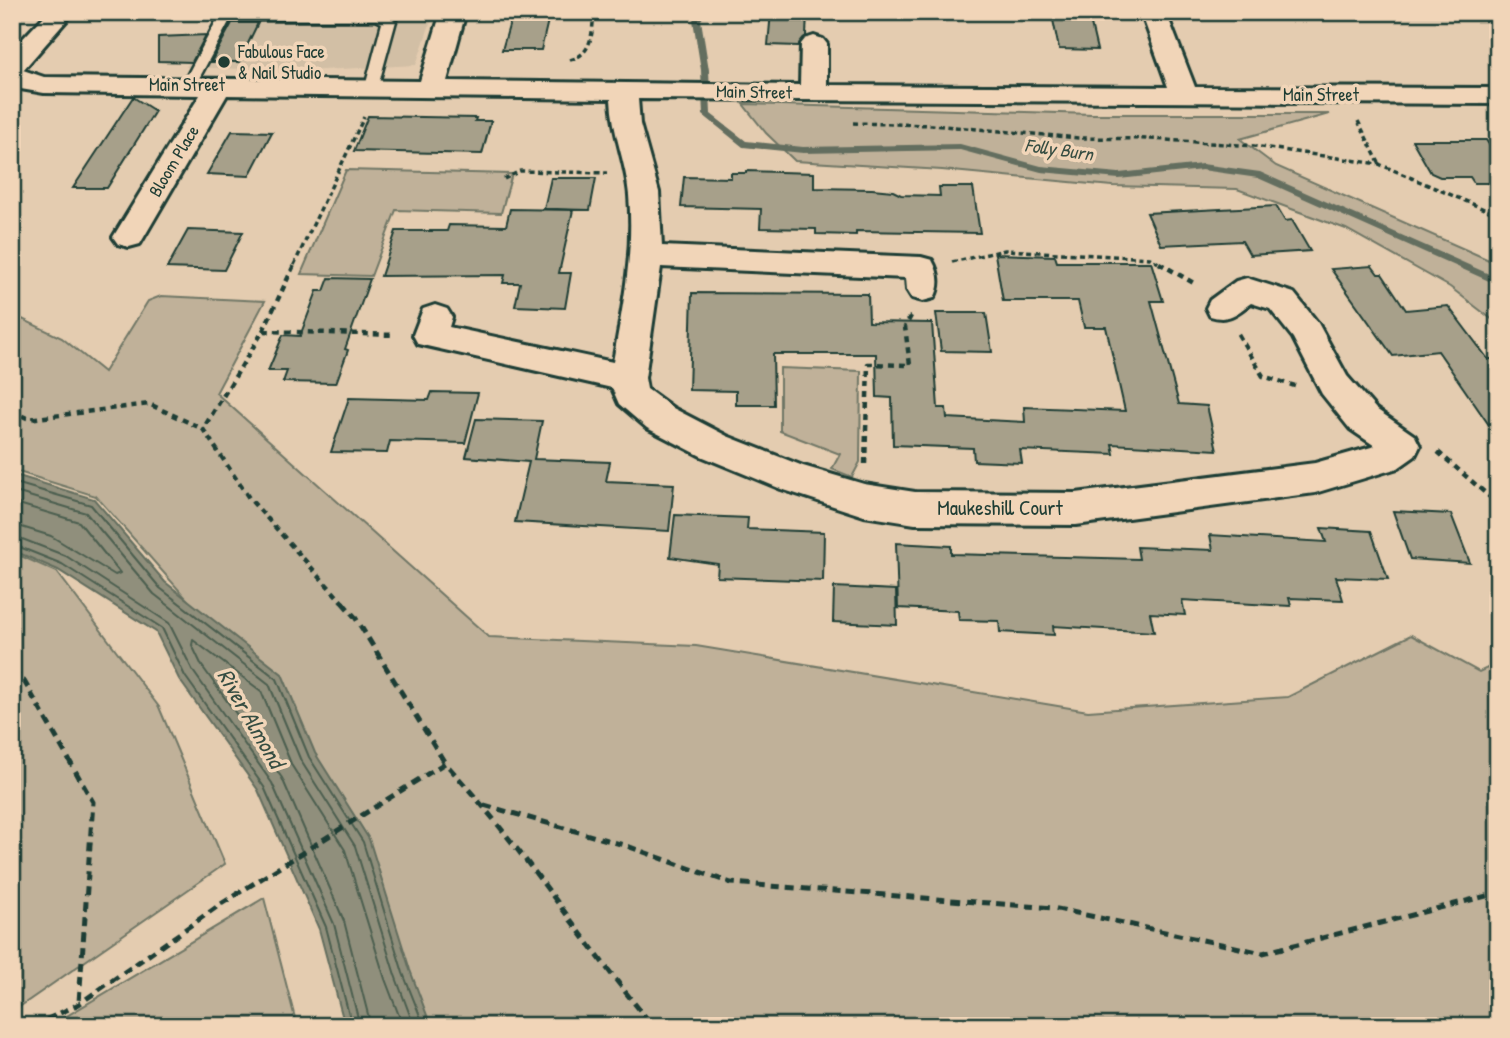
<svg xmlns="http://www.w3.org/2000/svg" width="1510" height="1038" font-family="'Patrick Hand',sans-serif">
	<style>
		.built { fill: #d2bfa5 }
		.green { fill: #c0b199; stroke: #707766; stroke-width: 2 }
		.water { fill: #908f7b; stroke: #636e5f; stroke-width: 2 }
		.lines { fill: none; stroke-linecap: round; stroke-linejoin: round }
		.shore { stroke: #4c5e50; stroke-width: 2 }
		.stream { fill: #636e5f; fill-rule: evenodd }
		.building { fill: #a7a08a; stroke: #1f3d34; stroke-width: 2 }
		.service-casing { stroke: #1f3d34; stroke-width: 5 }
		.minor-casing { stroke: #1f3d34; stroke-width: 6 }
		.path-far2 { stroke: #1f3d34; stroke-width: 3.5; stroke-dasharray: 5 3.5; stroke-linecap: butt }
		.path-far1 { stroke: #1f3d34; stroke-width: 4.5; stroke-dasharray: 6 5; stroke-linecap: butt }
		.path { stroke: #1f3d34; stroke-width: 5; stroke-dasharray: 9 6; stroke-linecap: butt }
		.service { fill: #f1d5b8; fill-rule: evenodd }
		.minor { fill: #f1d5b8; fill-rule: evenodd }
		.poi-dot { fill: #1f3d34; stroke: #f1d5b8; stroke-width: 2.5 }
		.labels { text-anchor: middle; stroke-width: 7; stroke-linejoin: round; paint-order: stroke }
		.far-poi-label { font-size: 18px; fill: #1f3d34; stroke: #f1d5b8; text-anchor: start }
		.far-street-label { font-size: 18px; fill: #1f3d34; stroke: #f1d5b8 }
		.far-water-label { font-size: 19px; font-style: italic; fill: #364d42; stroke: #f1d5b8 }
		.street-label { font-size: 21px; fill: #1f3d34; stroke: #f1d5b8 }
		.water-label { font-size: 23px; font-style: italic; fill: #364d42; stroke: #f1d5b8 }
	</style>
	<rect width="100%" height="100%" fill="#e4ccb0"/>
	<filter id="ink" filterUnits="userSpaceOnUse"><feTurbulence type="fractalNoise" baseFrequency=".0143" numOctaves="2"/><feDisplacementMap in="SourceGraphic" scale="14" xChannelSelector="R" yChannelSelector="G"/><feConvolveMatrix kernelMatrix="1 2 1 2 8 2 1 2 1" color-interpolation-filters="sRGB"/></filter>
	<g filter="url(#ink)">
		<path class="built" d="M222 12H434L416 65 303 71 186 67Z"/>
		<path class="green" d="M743 104 1093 114H1329L1240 139 1276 166 1498 264V324L1450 287 1346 229 1237 189 1112 186 942 170 795 161 766 133Z
			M346 170 512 174 501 213 396 210 371 276 301 274Z
			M161 296 265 301 216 393 489 637 696 646 1088 711 1288 697 1411 635 1479 672 1498 663V1026H409L231 649 96 496 12 470V314L62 338 104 372 148 301Z
			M780 368 861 371 860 462 852 477 832 469 840 454 780 431Z
			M12 552 57 572 159 707 225 864 12 1012Z
			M264 898 297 1026H50Z"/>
		<path class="water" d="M12 474 94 499 165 582 282 674 315 753 369 839 410 970 431 1026H345L319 929 258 790 179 679 156 632 58 570 12 550Z"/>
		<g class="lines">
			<path class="shore" d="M12 482 91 505 160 588 277 679 309 757 363 842 403 973 424 1026
				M12 491 86 513 154 594 269 684 301 761 355 846 395 975 414 1026
				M12 502 79 522 120 573 115 575 51 536 12 524
				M12 535 66 556 169 623 193 671 272 783 334 924 360 1026
				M12 544 62 564 162 628 185 676 264 787 326 927 352 1026
				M371 1026 344 921 282 778 202 666 192 645 193 640 261 691 292 766 345 850 385 979 403 1026"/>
			<path class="stream" d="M698 12H706L701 20 709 70 711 114 746 141 803 147 960 144 1041 166 1119 173 1202 164 1260 172 1498 278V285L1258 178 1202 170 1119 179 1041 172 960 150 803 153 743 147 703 115 701 70 693 20Z"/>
		</g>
		<path class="building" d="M513 12H550L541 50H502Z
			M771 12H807L806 36 798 46 768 45Z
			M1052 15 1089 16 1097 50 1059 49Z
			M232 23H258L239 62H211Z
			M206 35 192 62 158 61V37Z
			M133 97 155 111 107 188H73Z
			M368 116 476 118 475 121H491L482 154 354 151Z
			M232 131 272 132 249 176 207 174Z
			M1412 140H1486L1498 158V183H1474L1470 177H1440L1431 173Z
			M746 171 814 173V188L872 189 893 191 901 195 940 196 939 187H973L980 233 856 231V235L816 234V229L760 228 761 209 681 207 684 177 731 178V173H746Z
			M551 178H596L590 210 544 209Z
			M1276 206 1285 221 1292 220 1310 251 1250 255 1242 241 1161 245 1147 213Z
			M510 209 573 210 559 273H571L565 308 515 306 520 283H503L505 275 381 276 396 231H447L449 225 506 226Z
			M188 230 243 232 224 270 167 268Z
			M995 254 1055 256 1057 262H1151L1163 301H1151L1179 404 1207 406 1217 450 1112 444 1114 454 1020 450 1022 463 974 461 973 448 893 445 892 398 877 397 876 354H773L774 405H736V391L689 390 692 293 868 294 869 322 932 323 938 408H946L947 418 1025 422 1024 407 1125 411 1106 327H1084L1078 301H1003Z
			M1372 266 1378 274H1382L1406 310 1448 306 1488 359H1498V438L1438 351 1393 356 1331 269Z
			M329 278 370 279 345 349 348 350 336 383 283 382 287 371H268L283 335 300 336 317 291H324Z
			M936 313H986L992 352 941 351Z
			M432 392 478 393 465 443 390 441 387 453 331 452 349 398 429 400Z
			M476 419 542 421 534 459 610 462 606 481 674 484 669 531 515 522 529 462 466 457Z
			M1393 511 1451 514 1470 563 1410 559Z
			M675 515 748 518 747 529 824 532 823 581 717 577 718 564 670 557Z
			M1321 528 1371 531 1388 579 1336 577 1343 600 1289 598 1291 606 1182 600 1185 615 1150 613 1154 632 1053 626 1054 635 1000 632 999 621 959 620 958 611 898 608 896 543 951 546V554L1139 559 1137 547 1213 550 1210 535 1326 542Z
			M834 587 896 590 897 625 833 622Z"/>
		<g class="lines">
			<defs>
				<path id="service" d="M379 12 396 21 377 90H367L365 87 382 23 376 20H230L194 88H184L182 85 220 14Z"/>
				<path id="minor" d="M48 12H74L23 70 44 77 420 81 441 12H466L447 81 800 85 801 44 805 39 814 36 823 39 827 44V85L1168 87 1141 12H1166L1195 87 1498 88V104L638 99 640 124 659 192 662 246 921 257 932 260C939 272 941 286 934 298L923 301 912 298 907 290 906 278 661 267 645 378 647 389 673 408 727 436 803 466 864 484 915 492 1076 493 1315 463 1375 446 1350 429 1322 394 1293 338 1270 309 1251 303C1237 313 1229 322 1210 316L1206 308 1210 300 1236 281 1247 278 1294 293 1318 323 1347 376 1376 409 1415 436 1420 446 1415 456 1398 468 1315 493 1076 525 915 524 864 516 781 489 701 456 647 428 619 404 612 388 418 344 413 335 423 309 435 305 447 309 452 317 449 327 613 362C623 305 634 253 629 195 626 162 612 132 611 99L227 95 140 244 129 247 118 244 113 237 200 95 44 93 15 88 12 86V50Z"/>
			</defs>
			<use href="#service" class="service-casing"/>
			<use href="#minor" class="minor-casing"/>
			<path class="path-far2" d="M570 60C593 54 592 32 594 12
				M1358 121 1379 163
				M853 123 932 125 1078 138 1151 139 1254 146 1379 164 1498 215
				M504 179 520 171 607 173
				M952 262 1005 250 1150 258 1162 265
				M294 265 364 117"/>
			<path class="path-far1" d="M1159 263 1197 285
				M263 331 295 263
				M1238 334 1263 376 1295 386
				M12 411 29 419 149 404 203 429
				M1438 452 1498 504
				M865 464 868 364 910 365 905 327 911 316
				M344 604 249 498 203 429 263 331 395 335"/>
			<path class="path" d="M342 602 355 617 445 763
				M12 670 24 681 93 802 79 1002
				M484 805 624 845 731 883 1053 908 1263 953 1498 893
				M33 1026 79 1004 221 904 445 763C521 845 581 940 653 1026"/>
			<use href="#service" class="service"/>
			<use href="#minor" class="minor"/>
		</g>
	</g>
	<circle class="poi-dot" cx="224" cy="62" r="7"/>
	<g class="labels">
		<g class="far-poi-label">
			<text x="238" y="58">Fabulous Face<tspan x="238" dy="21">&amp; Nail Studio</tspan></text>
		</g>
		<g class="far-street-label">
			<text x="187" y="91">Main Street</text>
			<text transform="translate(754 92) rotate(1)" y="6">Main Street</text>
			<text x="1321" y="101">Main Street</text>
			<text transform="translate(174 161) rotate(-59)" y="6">Bloom Place</text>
		</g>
		<g class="far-water-label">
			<text transform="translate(1059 149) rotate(8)" y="7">Folly Burn</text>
		</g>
		<g class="street-label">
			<text x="1000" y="515">Maukeshill Court</text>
		</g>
		<g class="water-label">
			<text transform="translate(251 718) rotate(60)" y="8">River Almond</text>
		</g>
	</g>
	<rect width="1510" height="1038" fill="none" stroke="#f1d5b8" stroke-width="42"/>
	<rect x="21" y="21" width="1468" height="996" fill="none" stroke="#1f3d34" stroke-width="2.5" filter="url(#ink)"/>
</svg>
